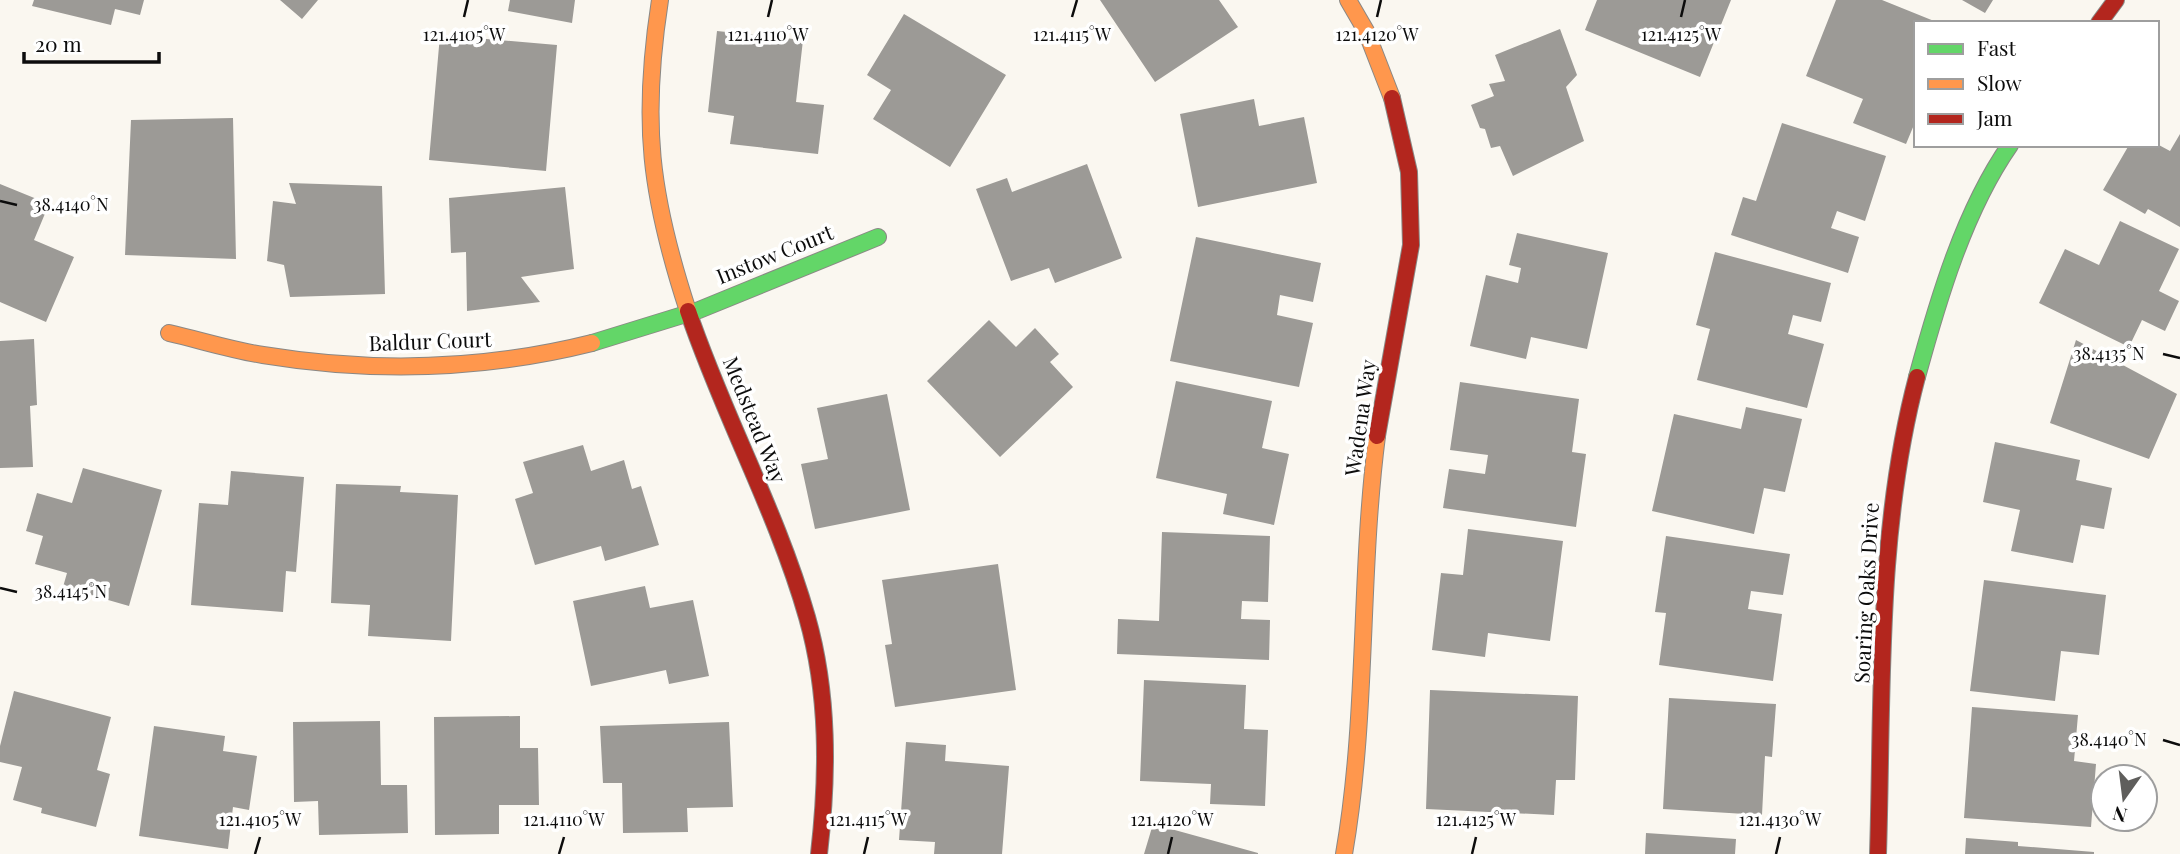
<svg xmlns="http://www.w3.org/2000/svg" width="2180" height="854" font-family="'Playfair Display',serif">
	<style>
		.building { fill: #9c9a96 }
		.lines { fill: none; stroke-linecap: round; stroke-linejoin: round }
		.fast-casing { stroke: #8a8885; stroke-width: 18 }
		.slow-casing { stroke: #8a8885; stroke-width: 18 }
		.jam-casing { stroke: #8a8885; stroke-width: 18 }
		.fast { stroke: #63d668; stroke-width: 16 }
		.slow { stroke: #ff974d; stroke-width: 16 }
		.jam { stroke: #b3261e; stroke-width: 16 }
		.ticks { fill: none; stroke: #0c0c0c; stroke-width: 2.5 }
		.labels { text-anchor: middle; stroke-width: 7; stroke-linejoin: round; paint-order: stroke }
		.street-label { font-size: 21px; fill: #0c0c0c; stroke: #fff }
		.ticks-label { font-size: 18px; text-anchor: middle; fill: #0c0c0c; stroke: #fff; stroke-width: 7; stroke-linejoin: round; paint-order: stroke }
	</style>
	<rect width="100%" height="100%" fill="#faf7f0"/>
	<path class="building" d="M34 0H144L140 15 115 9 111 25 32 6Z
		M280 0H318L302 19Z
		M510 0H575L572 23 508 11Z
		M1100 0H1219L1238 27 1155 82Z
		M1597 0H1731L1700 77 1585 30Z
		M1836 0H1882L1934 21 1916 23V120L1906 144 1853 123 1863 99 1806 76Z
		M1962 0H1993L1985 13Z
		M904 14 1006 75 950 167 873 119 891 90 867 75Z
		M1560 29 1577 75 1566 87 1584 141 1513 176 1500 146 1491 148 1485 129 1480 128 1471 105 1494 96 1489 84 1505 81 1495 55Z
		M717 31 803 40 796 102 824 105 818 154 730 144 734 116 708 112Z
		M440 35 557 45 546 171 429 160Z
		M1254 99 1259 126 1304 117 1317 183 1198 207 1180 114Z
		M233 118 236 259 125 255 131 120Z
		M1782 123 1886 156 1865 221 1837 211 1831 228 1859 237 1848 273 1731 235 1743 197 1756 201Z
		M2180 134V227L2148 209 2145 214 2103 190 2129 145 2157 144 2170 151Z
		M1087 164 1122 258 1055 283 1049 268 1011 281 976 189 1007 178 1012 192Z
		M289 183 382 186 385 294 290 297 284 265 267 261 273 201 296 204Z
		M0 184 49 204 34 240 74 257 46 322 0 302Z
		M565 187 574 269 521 277 540 302 467 311 466 252 451 253 449 198Z
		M2120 221 2179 249 2159 291 2179 301 2165 331 2142 320 2129 347 2039 303 2065 249 2099 265Z
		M1517 233 1608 253 1587 349 1531 337 1526 359 1470 346 1486 275 1518 283 1521 268 1509 265Z
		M1196 237 1321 263 1313 302 1280 295 1277 315 1313 323 1299 387 1170 361Z
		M1715 252 1831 283 1821 322 1793 315 1788 334 1824 344 1807 408 1697 380 1710 329 1696 325Z
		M989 320 1016 347 1035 328 1059 354 1050 362 1073 387 1000 457 927 381Z
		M34 339 37 405 30 406 33 467 0 468V341Z
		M2076 340 2177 394 2149 459 2050 423Z
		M1176 381 1272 401 1262 448 1289 454 1274 525 1223 514 1227 494 1156 478Z
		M1460 382 1579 399 1572 452 1586 454 1576 527 1443 508 1449 469 1485 474 1488 455 1450 450Z
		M887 394 910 510 815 529 801 464 828 459 817 408Z
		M1746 407 1802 419 1785 492 1764 488 1754 534 1652 511 1674 414 1741 429Z
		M1995 442 2080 460 2076 480 2112 488 2104 529 2081 525 2073 563 2011 551 2020 510 1983 502Z
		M583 445 591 471 624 460 632 489 641 486 659 545 605 561 601 546 535 565 515 499 533 493 523 462Z
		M83 468 162 490 129 606 63 587 67 573 35 564 43 536 26 531 37 493 72 503Z
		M231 471 304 477 296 572 286 571 283 612 191 605 199 503 228 505Z
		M336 484 401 486 400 492 458 495 451 641 368 636 370 605 331 603Z
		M1468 529 1563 541 1550 641 1488 633 1485 657 1432 650 1441 573 1463 575Z
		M1162 532 1270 536 1268 602 1242 601 1241 619 1270 620 1269 660 1117 654 1118 619 1159 621Z
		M1666 536 1790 554 1783 595 1751 591 1748 609 1782 614 1773 681 1659 665 1666 613 1655 612Z
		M998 564 1016 690 895 707 885 645 892 644 882 580Z
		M1984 580 2106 595 2099 655 2061 651 2055 701 1970 691Z
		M645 586 650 608 693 600 709 676 669 684 666 670 591 686 573 601Z
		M1144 680 1246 685 1244 729 1268 730 1265 806 1210 804 1211 784 1140 781Z
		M1430 690 1578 696 1575 780H1556L1554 815 1426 809Z
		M14 691 111 717 97 770 110 774 96 827 41 813 42 808 13 800 22 767 0 762V746Z
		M1669 698 1776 704 1772 757 1765 756 1762 815 1663 809Z
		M1972 707 2078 715 2074 761 2096 764 2091 827 1964 818Z
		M520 716V748H538L539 805H499V834L435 835 434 717Z
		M380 721 381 785H407L408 833 319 835 318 801 294 802 293 722Z
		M729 722 733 807 687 808 688 832 623 833 622 783H603L600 726Z
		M154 726 225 736 223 751 257 756 249 810 233 807 228 849 139 836Z
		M906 742 946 745 945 761 1009 766 1002 854H934L935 842 899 840Z
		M1153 824 1258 853V854H1144Z
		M1646 833 1736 839 1735 854H1645Z
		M1966 838 2018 842V846L2094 852V854H1965Z"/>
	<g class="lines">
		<defs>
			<path id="fast" d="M592 343 699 310 878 237
				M1917 377C1938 300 1964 211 2010 145"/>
			<path id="slow" d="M660 0C641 122 650 195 688 311
				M1348 0 1366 31 1392 98
				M169 333C200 340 231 350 263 355 373 373 484 370 592 343
				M1344 854C1368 716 1359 575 1377 436"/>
			<path id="jam" d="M2099 23 2116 0
				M688 311C723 415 777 512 807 617 829 694 828 775 819 854
				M1377 436 1411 245 1409 172 1392 98
				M1878 854C1883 695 1876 531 1917 377"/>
		</defs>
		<use href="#fast" class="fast-casing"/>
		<use href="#slow" class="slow-casing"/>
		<use href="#jam" class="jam-casing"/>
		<use href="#fast" class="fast"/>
		<use href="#slow" class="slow"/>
		<use href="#jam" class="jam"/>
	</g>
	<path class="ticks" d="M464 17 468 0M768 17 772 0M1072 17 1077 0M1377 17 1381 0M1681 17 1685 0M0 201 17 205M2163 354 2180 358M0 588 17 592M2163 740 2180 745M255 854 260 837M559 854 564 837M864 854 868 837M1168 854 1172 837M1472 854 1476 837M1776 854 1780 837"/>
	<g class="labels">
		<g class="street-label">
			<text transform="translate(775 255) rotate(-22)" y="7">Instow Court</text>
			<text transform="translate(430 342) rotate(-2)" y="7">Baldur Court</text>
			<text transform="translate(1361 418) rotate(-82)" y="7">Wadena Way</text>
			<text transform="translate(754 420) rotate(68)" y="7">Medstead Way</text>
			<text transform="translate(1867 593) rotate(-87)" y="7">Soaring Oaks Drive</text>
		</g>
	</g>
	<g class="ticks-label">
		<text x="464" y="41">121.4105°W</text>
		<text x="768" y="41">121.4110°W</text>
		<text x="1072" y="41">121.4115°W</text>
		<text x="1377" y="41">121.4120°W</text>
		<text x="1681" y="41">121.4125°W</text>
		<text x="71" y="211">38.4140°N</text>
		<text x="2109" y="360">38.4135°N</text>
		<text x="71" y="598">38.4145°N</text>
		<text x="2109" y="746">38.4140°N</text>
		<text x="260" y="826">121.4105°W</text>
		<text x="564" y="826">121.4110°W</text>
		<text x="868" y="826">121.4115°W</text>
		<text x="1172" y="826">121.4120°W</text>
		<text x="1476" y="826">121.4125°W</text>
		<text x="1780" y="826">121.4130°W</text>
	</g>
	<rect x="1914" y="21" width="245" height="126" fill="#ffffff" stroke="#9e9e9e" stroke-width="2"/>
	<rect x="1928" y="44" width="35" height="10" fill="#63d668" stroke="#9e9e9e" stroke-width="2"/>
	<text x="1977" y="56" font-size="21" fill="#0c0c0c">Fast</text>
	<rect x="1928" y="79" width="35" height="10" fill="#ff974d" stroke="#9e9e9e" stroke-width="2"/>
	<text x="1977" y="91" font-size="21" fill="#0c0c0c">Slow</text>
	<rect x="1928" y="114" width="35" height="10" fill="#b3261e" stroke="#9e9e9e" stroke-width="2"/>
	<text x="1977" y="126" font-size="21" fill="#0c0c0c">Jam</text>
	<g transform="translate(2124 798) rotate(194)"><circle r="33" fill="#ffffff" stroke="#9e9e9e" stroke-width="2"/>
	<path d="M0-5L12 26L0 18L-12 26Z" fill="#5f5e5c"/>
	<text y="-10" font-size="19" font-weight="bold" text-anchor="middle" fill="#0c0c0c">N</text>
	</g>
	<path d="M24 52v10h135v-10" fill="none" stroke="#0c0c0c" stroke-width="3.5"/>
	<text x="35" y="52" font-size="21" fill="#0c0c0c" stroke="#ffffff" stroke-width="5" paint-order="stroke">20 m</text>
</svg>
